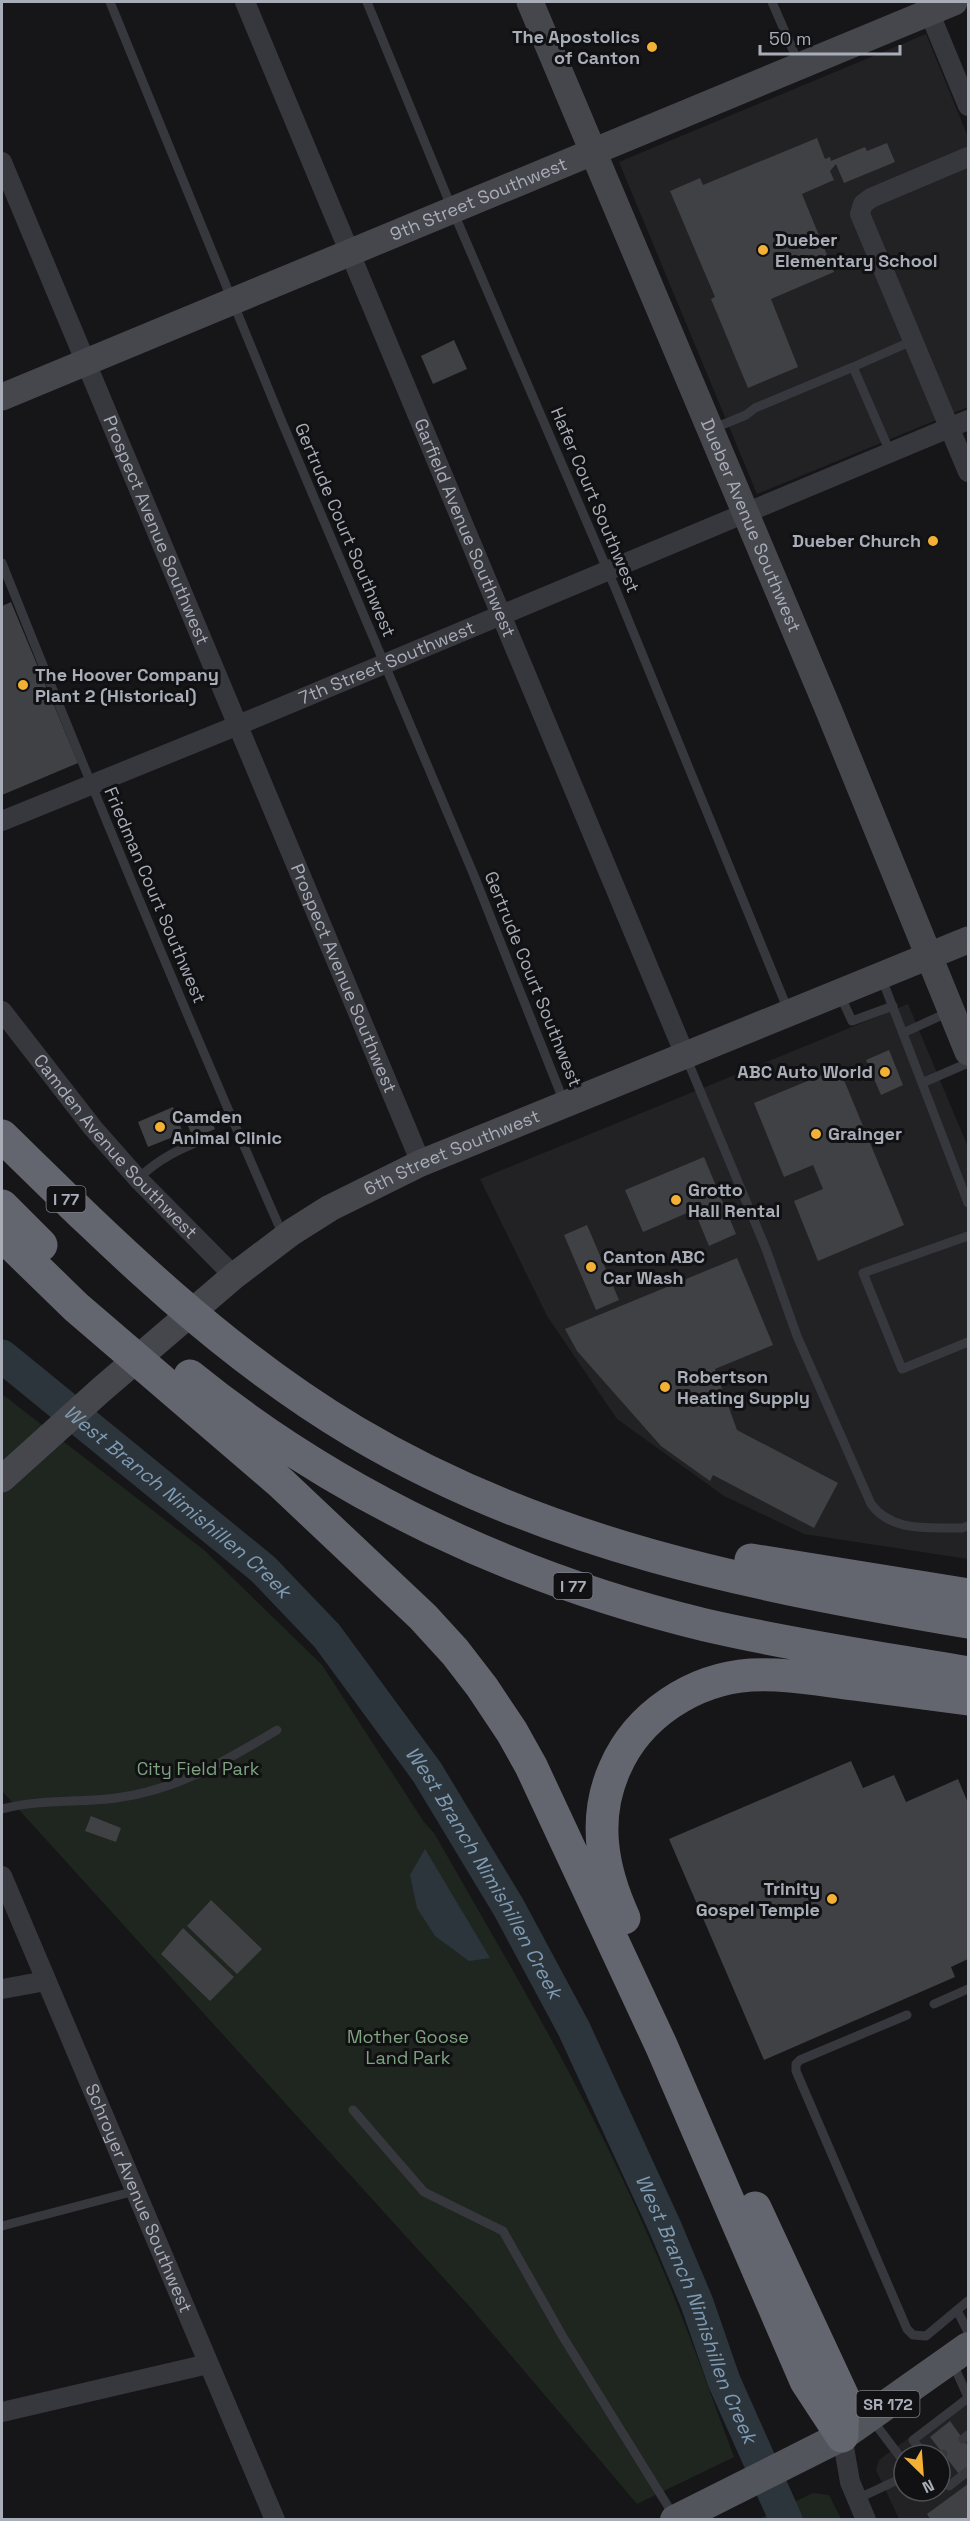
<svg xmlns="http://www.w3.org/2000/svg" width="970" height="2521" font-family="'Space Grotesk',sans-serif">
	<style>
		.built { fill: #222225; fill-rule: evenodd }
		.green { fill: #1e261f }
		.water { fill: #2c353c }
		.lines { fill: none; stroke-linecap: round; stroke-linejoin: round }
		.river { stroke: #2c353c; stroke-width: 33 }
		.building { fill: #404145 }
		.lane { stroke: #37383d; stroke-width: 9 }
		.street { stroke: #37383d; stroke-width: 20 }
		.secondary { stroke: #45474d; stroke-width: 27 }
		.primary { stroke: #53555c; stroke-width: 30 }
		.highway { stroke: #63666e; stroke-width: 33 }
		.poi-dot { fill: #f2b134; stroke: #111113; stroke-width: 2 }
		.labels { text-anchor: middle; stroke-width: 6; stroke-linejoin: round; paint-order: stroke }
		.shield { fill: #111113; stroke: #7b7e86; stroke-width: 1.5 }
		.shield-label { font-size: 16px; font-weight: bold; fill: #a8adb8 }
		.poi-label { font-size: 18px; font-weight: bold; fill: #a8adb8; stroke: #111113; text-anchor: start }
		.street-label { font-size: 18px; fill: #a8adb8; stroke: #111113 }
		.park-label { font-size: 18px; fill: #7fa381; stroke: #111113 }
		.water-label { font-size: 20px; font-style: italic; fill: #7f9bb3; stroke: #111113 }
	</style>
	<rect width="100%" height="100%" fill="#161618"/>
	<path class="built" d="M926 34 968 137V407L757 494 619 162Z
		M908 1004 968 1147V1559L804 1534 724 1496 617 1419 547 1316 480 1179Z
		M968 2394V2519H899L876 2470 879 2460ZM904 2455H940V2491H904Z"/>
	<path class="green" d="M2 1394 204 1550 322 1665 424 1822 434 1833C509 1964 587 2094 647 2233 680 2306 706 2382 734 2457L637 2504 470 2307 2 1791Z
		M813 2493 829 2495 841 2519H759Z"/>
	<path class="water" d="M425 1849 490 1958 469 1961 435 1936 417 1908 410 1875Z"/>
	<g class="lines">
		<path class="river" id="s1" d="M2 1356 263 1569 327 1636 427 1772 509 1908 574 2029 665 2227 697 2303 724 2381 786 2520"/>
	</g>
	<path class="building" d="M817 138 825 159 830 157 831 161 865 147 867 151 887 143 895 162 844 183 836 164 830 171 834 180 802 194 834 272 771 299 798 367 748 388 711 299 715 297 670 191 700 178 703 185Z
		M454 340 467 369 433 384 421 356Z
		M11 602 78 763 2 795V606Z
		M889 1050 903 1085 881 1095 866 1060Z
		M839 1068 904 1225 818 1261 794 1201 823 1189 813 1165 784 1177 754 1103Z
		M173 1107 183 1133 148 1147 138 1122Z
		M209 1116 215 1129 193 1138 188 1126Z
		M704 1157 736 1234 709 1246 694 1210 643 1232 625 1190Z
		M587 1225 619 1300 596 1310 564 1235Z
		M737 1258 773 1345 715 1369 737 1430 838 1483 814 1528 713 1475 710 1481 661 1446 577 1351 565 1329Z
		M851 1761 863 1788 894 1775 906 1802 958 1779 968 1803V1959L951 1967 955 1977 764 2060 669 1839Z
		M91 1816 121 1828 116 1842 85 1831Z
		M211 1900 262 1949 237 1974 187 1926Z
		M183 1928 234 1977 210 2001 161 1954Z
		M950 2421 968 2446V2467L959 2474 930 2437Z
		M968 2484V2517L964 2520H931L927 2514Z"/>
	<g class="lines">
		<path class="lane" d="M110 2 282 422 473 873 564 1102
			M367 2 453 211 616 590 788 1010
			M772 2 799 64
			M853 367 912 341
			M712 429 746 415 755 408 853 367 890 452
			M2 563C92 789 185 1013 283 1235
			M882 979 922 1083
			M840 995 852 1021 893 1006
			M903 1033 949 1012
			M686 1057 766 1249 797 1336 871 1504C892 1533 930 1527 962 1528L968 1526
			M968 1063 922 1083 968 1203
			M138 1179C159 1158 182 1148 209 1137
			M968 1236 863 1273 902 1369 968 1342
			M2 1809C39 1799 78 1803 116 1798 177 1790 226 1761 277 1730
			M934 2004 968 1989
			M907 2015 800 2060 796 2064V2071L907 2329 913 2335 926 2336 968 2301
			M353 2110 424 2192 503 2231 563 2337 674 2516
			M2 2226 135 2191
			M957 2310 968 2332
			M953 2364 968 2397
			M873 2421 904 2462
			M963 2439 968 2435
			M924 2455 913 2440 968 2398
			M940 2456 943 2454
			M940 2475 949 2486 968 2471
			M857 2499 904 2477"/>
		<g class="street">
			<path id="s2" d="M245 2 685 1055"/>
			<path d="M925 2 968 106"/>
			<path d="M968 157 871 198 863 204 860 214 968 472"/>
			<path id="s3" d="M2 162 421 1163"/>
			<path id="s4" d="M2 821 236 726 968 420"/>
			<path id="s5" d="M2 1011 93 1128 138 1179 234 1276"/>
			<path id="s6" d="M2 1876 275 2520"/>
			<path d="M2 1989 46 1981"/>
			<path d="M2 2412 208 2364"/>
			<path d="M842 2436 850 2482 866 2520"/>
		</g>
		<g class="secondary">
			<path id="s7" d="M530 2 829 711 968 1052"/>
			<path id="s8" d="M2 397 954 2"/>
			<path id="s9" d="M2 1479 102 1389 234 1276 292 1232 330 1208 421 1163 968 940"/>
		</g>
		<path class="primary" d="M675 2520 842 2436 968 2347"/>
		<path class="highway" d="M2 1136C112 1244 222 1353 355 1432 547 1546 752 1585 968 1622
			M2 1206 41 1245
			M2 1235 76 1307 281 1483 423 1617 455 1652 482 1687 512 1732 531 1766 661 2045 806 2381 842 2436
			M190 1376C339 1497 519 1580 705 1625 792 1645 881 1658 968 1673
			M751 1560 968 1595
			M624 1918C602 1870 592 1819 615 1768 638 1715 693 1679 751 1675 785 1673 821 1680 855 1684 893 1689 931 1694 968 1699
			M755 2208 843 2397 842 2435"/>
	</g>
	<g class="poi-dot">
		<circle cx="652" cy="47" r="6"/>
		<circle cx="763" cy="250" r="6"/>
		<circle cx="933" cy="541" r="6"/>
		<circle cx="23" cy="685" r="6"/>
		<circle cx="885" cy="1072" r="6"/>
		<circle cx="160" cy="1127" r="6"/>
		<circle cx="816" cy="1134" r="6"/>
		<circle cx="676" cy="1200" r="6"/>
		<circle cx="591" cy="1267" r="6"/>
		<circle cx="665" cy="1387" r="6"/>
		<circle cx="832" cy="1899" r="6"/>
	</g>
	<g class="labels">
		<g class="shield">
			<rect x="46.5" y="1186" width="39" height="26" rx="4.5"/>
			<rect x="553.5" y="1573" width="39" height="26" rx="4.5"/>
			<rect x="856.5" y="2391" width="63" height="26" rx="4.5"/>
		</g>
		<g class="shield-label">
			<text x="66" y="1205">I 77</text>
			<text x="573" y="1592">I 77</text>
			<text x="888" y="2410">SR 172</text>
		</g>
		<g class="poi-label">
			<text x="640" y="43" text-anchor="end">The Apostolics<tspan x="640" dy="21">of Canton</tspan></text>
			<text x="775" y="246">Dueber<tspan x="775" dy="21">Elementary School</tspan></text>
			<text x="921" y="547" text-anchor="end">Dueber Church</text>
			<text x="35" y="681">The Hoover Company<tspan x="35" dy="21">Plant 2 (Historical)</tspan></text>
			<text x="873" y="1078" text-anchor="end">ABC Auto World</text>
			<text x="172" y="1123">Camden<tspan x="172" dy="21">Animal Clinic</tspan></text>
			<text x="828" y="1140">Grainger</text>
			<text x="688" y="1196">Grotto<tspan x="688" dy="21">Hall Rental</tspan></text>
			<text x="603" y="1263">Canton ABC<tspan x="603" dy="21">Car Wash</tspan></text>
			<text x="677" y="1383">Robertson<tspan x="677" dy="21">Heating Supply</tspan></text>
			<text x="820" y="1895" text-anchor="end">Trinity<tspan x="820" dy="21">Gospel Temple</tspan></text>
		</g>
		<g class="street-label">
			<text dy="6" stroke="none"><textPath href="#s8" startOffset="516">9th Street Southwest</textPath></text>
			<text transform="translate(595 500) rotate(67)" y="6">Hafer Court Southwest</text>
			<text dy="6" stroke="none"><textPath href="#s7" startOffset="568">Dueber Avenue Southwest</textPath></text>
			<text dy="6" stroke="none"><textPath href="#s2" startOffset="570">Garfield Avenue Southwest</textPath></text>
			<text dy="6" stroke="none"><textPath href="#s3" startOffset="399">Prospect Avenue Southwest</textPath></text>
			<text transform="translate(345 530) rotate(67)" y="6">Gertrude Court Southwest</text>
			<text dy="6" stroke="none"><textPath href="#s4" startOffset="416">7th Street Southwest</textPath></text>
			<text transform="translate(155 895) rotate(67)" y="6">Friedman Court Southwest</text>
			<text dy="6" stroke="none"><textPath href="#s3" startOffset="885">Prospect Avenue Southwest</textPath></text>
			<text transform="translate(533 979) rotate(68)" y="6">Gertrude Court Southwest</text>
			<text dy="6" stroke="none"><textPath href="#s5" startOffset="177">Camden Avenue Southwest</textPath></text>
			<text dy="6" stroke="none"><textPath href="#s9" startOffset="560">6th Street Southwest</textPath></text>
			<text dy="6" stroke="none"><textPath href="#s6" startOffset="350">Schroyer Avenue Southwest</textPath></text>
		</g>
		<g class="park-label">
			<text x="198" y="1775">City Field Park</text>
			<text x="408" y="2043">Mother Goose<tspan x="408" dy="21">Land Park</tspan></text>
		</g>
		<g class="water-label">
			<text dy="7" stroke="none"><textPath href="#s1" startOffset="228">West Branch Nimishillen Creek</textPath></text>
			<text dy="7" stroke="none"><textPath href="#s1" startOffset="714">West Branch Nimishillen Creek</textPath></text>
			<text dy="7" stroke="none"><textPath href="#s1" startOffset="1200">West Branch Nimishillen Creek</textPath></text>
		</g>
	</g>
	<rect width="970" height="2521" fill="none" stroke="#a8adb8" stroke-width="6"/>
	<g transform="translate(922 2473) rotate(155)"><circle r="28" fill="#111113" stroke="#4d4f55" stroke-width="1.5"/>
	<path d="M0-4.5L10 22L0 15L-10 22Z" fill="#f2b134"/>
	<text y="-9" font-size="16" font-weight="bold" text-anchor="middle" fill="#a8adb8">N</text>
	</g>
	<path d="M760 45v9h140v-9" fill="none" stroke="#a8adb8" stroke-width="3"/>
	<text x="769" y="45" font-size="18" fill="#a8adb8" stroke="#111113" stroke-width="4.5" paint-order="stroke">50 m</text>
</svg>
